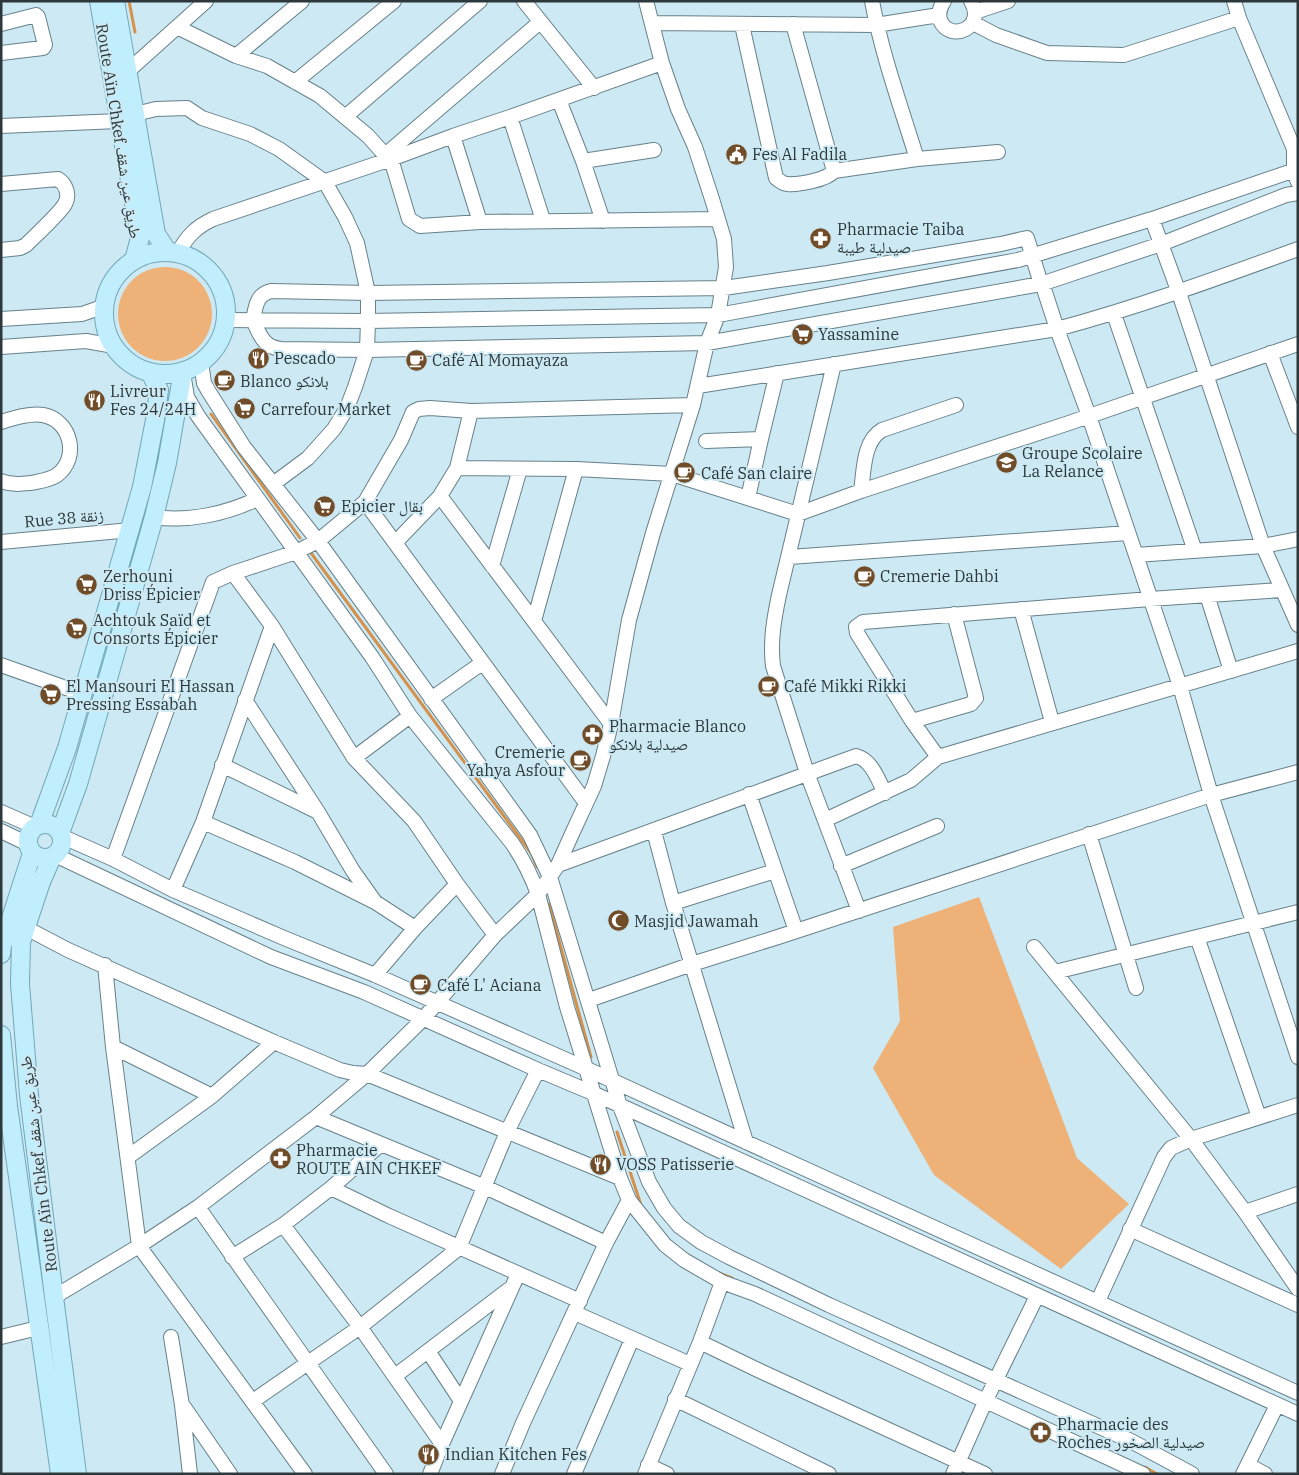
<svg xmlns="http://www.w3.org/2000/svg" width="1299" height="1475" font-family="'IBM Plex Serif','Noto Naskh Arabic',serif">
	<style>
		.green { fill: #eeb178 }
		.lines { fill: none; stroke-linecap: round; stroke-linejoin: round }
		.stream { stroke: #d5914c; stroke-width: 3 }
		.minor-casing { stroke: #67818a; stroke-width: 16 }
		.major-casing { stroke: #72a7b8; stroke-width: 20 }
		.minor { stroke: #fff; stroke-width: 14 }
		.major { stroke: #c1eefd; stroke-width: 18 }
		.labels { text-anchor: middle; stroke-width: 4; stroke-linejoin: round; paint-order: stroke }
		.street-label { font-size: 16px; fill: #2c383b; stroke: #cde9f3 }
		.poi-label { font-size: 16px; fill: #2c383b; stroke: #cde9f3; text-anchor: start }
	</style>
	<rect width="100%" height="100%" fill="#cde9f3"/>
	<path class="green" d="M118 314a47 47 0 1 1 94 0a47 47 0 1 1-94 0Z
		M979 897 1077 1158 1129 1204 1061 1269 934 1175 873 1068 900 1021 893 927Z"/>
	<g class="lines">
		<path class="stream" d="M129 1 135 32
			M211 414 300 538
			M311 553 531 853 537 867
			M549 904 591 1057
			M617 1132 641 1205
			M719 1273 732 1278
			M1145 1467 1157 1474"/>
		<defs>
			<path id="minor" d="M524 1 594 88
				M872 1C882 55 901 107 917 159L998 152
				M944 1C940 7 938 13 940 20 950 44 987 27 971 1
				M975 12 1008 1
				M1239 18 1294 149V171L1298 182
				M652 23 876 25 939 15
				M973 23 996 35 1047 53 1124 55 1239 18 1234 1
				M1 24 36 15 38 17 45 45 43 48 1 53
				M742 25 776 178C780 181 783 184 787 184 798 185 827 180 834 171L793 24
				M177 27 236 56 267 66 320 96 368 136 385 155 391 159 409 219 420 226 480 222 718 219
				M236 56 302 1
				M128 71 206 1
				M295 82 394 1
				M559 100 583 161 603 221
				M135 114 156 109 187 108 202 118 250 134 279 149 325 182 345 217 357 243 368 293V321L367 350 355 387 347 408 334 429 308 458 273 484
				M345 117 480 1
				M510 117 543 220
				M1 126 119 121
				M453 136 480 222
				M385 155 540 22
				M583 161 654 150
				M834 171 917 159
				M1 184 58 179C66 184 70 195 65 204 60 213 35 236 26 245L20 248 1 250
				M1298 193 1286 195 1161 244 1041 284 707 343 367 350 281 349C263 347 260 335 253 320 256 306 256 295 271 291L368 293 724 288 828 273 1001 244 1027 238 1041 284 1044 289 1057 329 1089 416 1180 686 1211 795 1298 1057
				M1152 219 1179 293 1263 546 1298 625
				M178 253C187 236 196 227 213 219L391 159 453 136 510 117 662 63
				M1114 314 1195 551
				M1 319 82 314 105 306
				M226 320 368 321 718 315 1018 260 1152 219 1298 169
				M1 347 86 341 114 346
				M1270 353 1298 427
				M201 362 204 383 209 392 244 447 318 541 530 835 550 877 620 1106 649 1182 664 1208 679 1226 701 1242 729 1257 829 1305 1131 1441 1192 1474
				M834 364 779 595C774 619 770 641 773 666L807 773 859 911
				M184 379 187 397 198 416 372 657 410 716 512 843C523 859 531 875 538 894L567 1007 620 1178 629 1200 665 1245 684 1260 722 1282 755 1294 1143 1474
				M698 386 1057 329C1139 307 1218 278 1298 249
				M1 422C14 418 30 413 43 415 71 420 80 458 57 475 50 480 40 481 31 483 20 484 12 485 1 481
				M706 441 761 439
				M457 468 576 469 672 474 798 514 861 491 1069 423 1298 344
				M861 491C864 471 863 441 882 430L956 405
				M440 496 611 724
				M748 498 761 439 777 373
				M365 502 586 803
				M154 517C188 522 226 514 257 499
				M1 542 131 530
				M395 543 440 496 457 468 471 411
				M1136 555 1263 546 1298 539
				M789 557 1128 533
				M492 566 520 469
				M233 573 272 626 354 758 414 821 457 884 495 935
				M1207 595 1231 671
				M1021 609 1052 722
				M534 621 576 469
				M1 665 83 694
				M431 699 482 663
				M245 700 318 812 353 871 375 902
				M912 721 971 704 976 698 954 614
				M938 757 912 721 857 633 856 627 863 622 1150 599 1281 590
				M354 758 410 716
				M222 765 318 812
				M749 794 796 931
				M1 812 35 827
				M825 820 911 780 938 757 1298 651
				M203 822 295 862 375 902 415 928
				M1 831 28 844
				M654 831 673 903 746 1142
				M1089 834 1136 988
				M61 836 113 859 173 890 284 938 375 975 587 1069 746 1142 1298 1393
				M55 855 271 957 364 992 538 1070 595 1094 1298 1414
				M113 859 213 582 233 573 296 552 318 541 365 502 401 440 413 412 419 409 430 408 471 411 693 405
				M558 865 856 756C872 760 878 780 885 793
				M841 866 937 826
				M173 890 203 822 272 626
				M673 903 775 871
				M26 928 68 950 274 1042 340 1070 353 1073 367 1074 620 1178
				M1197 937 1259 1117
				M1034 947 1191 1139 1245 1212 1298 1289
				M105 965 113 1047 139 1246 305 1474
				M1055 972 1298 912
				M375 975 415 928 457 884
				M589 1000 692 964 778 937 1211 795 1298 772
				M113 1047 212 1096
				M316 1117 485 1187 606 1243
				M128 1157 212 1096 274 1042
				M331 1188 389 1216 580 1301
				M198 1207 386 1474
				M1245 1212 1298 1194
				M283 1225 360 1327 442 1444
				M1130 1229 1298 1305
				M232 1257 283 1225 331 1188 381 1144
				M54 1297 139 1246 198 1207 316 1117 367 1074 423 1019 495 935 538 894 558 865 571 836 594 786 603 756 611 724 629 620 653 533 693 405 707 343 718 315 726 267 724 239 712 199 695 147 678 109 662 63 646 1
				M1098 1301 1164 1157 1171 1148 1191 1139 1298 1105
				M575 1313 690 1364
				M1 1337 38 1328
				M171 1337 182 1405 190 1474
				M700 1342 760 1371 985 1474
				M428 1351 461 1401
				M395 1376 508 1290
				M675 1399 829 1474
				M253 1401 360 1327 459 1248 507 1132 538 1070
				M184 1407 230 1474
				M648 1465 667 1474
				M1248 1465 1265 1474
				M430 1474 442 1444 518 1274
				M502 1474 523 1423 606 1243 629 1200
				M574 1474 632 1339
				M645 1474 700 1342 722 1282
				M953 1474 985 1402 1037 1296
				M1243 1474 1277 1405"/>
			<path id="major" d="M99 1 140 238 134 260
				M115 1 156 234 168 252
				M104 313a61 61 0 1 1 122 0a61 61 0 1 1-122 0Z
				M28 841a17 17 0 1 1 34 0a17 17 0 1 1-34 0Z
				M39 825 67 748 142 487 155 420 159 390 150 372
				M60 833 78 784 154 517 167 463 183 371
				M52 857 41 882 21 942 20 984 29 1095 54 1297 77 1474
				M1 954 2 946 32 853
				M1 1035 8 1106 60 1474"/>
		</defs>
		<use href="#minor" class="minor-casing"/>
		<use href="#major" class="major-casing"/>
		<use href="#minor" class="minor"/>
		<use href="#major" class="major"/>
	</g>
	<defs>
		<symbol id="civic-disc" viewBox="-11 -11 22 22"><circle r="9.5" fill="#714c28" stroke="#cde9f3"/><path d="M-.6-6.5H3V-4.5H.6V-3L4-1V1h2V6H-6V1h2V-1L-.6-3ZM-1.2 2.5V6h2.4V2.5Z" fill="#fff"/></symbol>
		<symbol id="pharmacy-disc" viewBox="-11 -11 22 22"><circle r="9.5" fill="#714c28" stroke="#cde9f3"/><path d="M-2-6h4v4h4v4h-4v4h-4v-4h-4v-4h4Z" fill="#fff"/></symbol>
		<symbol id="supermarket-disc" viewBox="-11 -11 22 22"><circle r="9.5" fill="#714c28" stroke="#cde9f3"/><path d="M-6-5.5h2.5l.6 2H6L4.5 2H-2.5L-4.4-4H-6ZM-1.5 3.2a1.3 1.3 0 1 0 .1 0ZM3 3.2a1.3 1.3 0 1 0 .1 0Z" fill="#fff"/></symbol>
		<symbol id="restaurant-disc" viewBox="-11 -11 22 22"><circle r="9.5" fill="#714c28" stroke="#cde9f3"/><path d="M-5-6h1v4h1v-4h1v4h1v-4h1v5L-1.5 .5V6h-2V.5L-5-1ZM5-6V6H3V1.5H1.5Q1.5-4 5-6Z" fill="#fff"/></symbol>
		<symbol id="cafe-disc" viewBox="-11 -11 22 22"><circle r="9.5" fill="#714c28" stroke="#cde9f3"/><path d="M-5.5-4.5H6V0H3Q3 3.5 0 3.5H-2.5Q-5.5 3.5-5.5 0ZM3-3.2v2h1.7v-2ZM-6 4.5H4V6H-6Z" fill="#fff"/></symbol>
		<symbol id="school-disc" viewBox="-11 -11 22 22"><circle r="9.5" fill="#714c28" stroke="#cde9f3"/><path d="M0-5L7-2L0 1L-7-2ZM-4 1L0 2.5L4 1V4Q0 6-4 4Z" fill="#fff"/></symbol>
		<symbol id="mosque-disc" viewBox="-11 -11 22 22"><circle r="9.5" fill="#714c28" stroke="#cde9f3"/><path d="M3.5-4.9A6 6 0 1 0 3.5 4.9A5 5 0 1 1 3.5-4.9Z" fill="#fff"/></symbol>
	</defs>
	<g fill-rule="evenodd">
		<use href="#civic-disc" x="724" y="142" width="25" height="25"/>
		<use href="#pharmacy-disc" x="808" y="226" width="25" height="25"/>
		<use href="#supermarket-disc" x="790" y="322" width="25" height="25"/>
		<use href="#restaurant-disc" x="246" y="346" width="25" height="25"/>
		<use href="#cafe-disc" x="404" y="348" width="25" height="25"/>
		<use href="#cafe-disc" x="212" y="368" width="25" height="25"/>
		<use href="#restaurant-disc" x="82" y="388" width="25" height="25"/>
		<use href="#supermarket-disc" x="232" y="396" width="25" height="25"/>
		<use href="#school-disc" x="994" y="450" width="25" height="25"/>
		<use href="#cafe-disc" x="672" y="460" width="25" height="25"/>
		<use href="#supermarket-disc" x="312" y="494" width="25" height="25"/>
		<use href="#cafe-disc" x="852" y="564" width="25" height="25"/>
		<use href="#supermarket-disc" x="74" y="572" width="25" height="25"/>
		<use href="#supermarket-disc" x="64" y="616" width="25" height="25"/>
		<use href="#cafe-disc" x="756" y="674" width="25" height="25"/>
		<use href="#supermarket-disc" x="38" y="682" width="25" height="25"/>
		<use href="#pharmacy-disc" x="580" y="722" width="25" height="25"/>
		<use href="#cafe-disc" x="568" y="748" width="25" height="25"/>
		<use href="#mosque-disc" x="606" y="908" width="25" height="25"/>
		<use href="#cafe-disc" x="408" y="972" width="25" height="25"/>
		<use href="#pharmacy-disc" x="268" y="1146" width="25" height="25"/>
		<use href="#restaurant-disc" x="588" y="1152" width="25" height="25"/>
		<use href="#pharmacy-disc" x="1028" y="1420" width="25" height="25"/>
		<use href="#restaurant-disc" x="416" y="1442" width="25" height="25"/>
	</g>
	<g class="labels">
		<g class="street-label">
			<text transform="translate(119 131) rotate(81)" y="6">Route Aïn Chkef طريق عين شقف</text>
			<text transform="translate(64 518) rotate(-5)" y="6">Rue 38 زنقة</text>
			<text transform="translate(38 1164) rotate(-97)" y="6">Route Aïn Chkef طريق عين شقف</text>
		</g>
		<g class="poi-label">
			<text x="752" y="160">Fes Al Fadila</text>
			<text x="837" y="235">Pharmacie Taiba<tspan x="837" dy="18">صيدلية طيبة</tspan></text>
			<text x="818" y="340">Yassamine</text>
			<text x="274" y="364">Pescado</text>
			<text x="432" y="366">Café Al Momayaza</text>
			<text x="240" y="387">Blanco بلانكو</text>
			<text x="110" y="397">Livreur<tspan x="110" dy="18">Fes 24/24H</tspan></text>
			<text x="261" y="415">Carrefour Market</text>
			<text x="1022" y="459">Groupe Scolaire<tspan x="1022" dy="18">La Relance</tspan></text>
			<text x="701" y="479">Café San claire</text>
			<text x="341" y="512">Epicier بقال</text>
			<text x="103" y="582">Zerhouni<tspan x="103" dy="18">Driss Épicier</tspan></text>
			<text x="880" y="582">Cremerie Dahbi</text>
			<text x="93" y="626">Achtouk Saïd et<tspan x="93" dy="18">Consorts Épicier</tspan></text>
			<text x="66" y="692">El Mansouri El Hassan<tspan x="66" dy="18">Pressing Essabah</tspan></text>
			<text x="784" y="692">Café Mikki Rikki</text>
			<text x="609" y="732">Pharmacie Blanco<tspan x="609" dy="18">صيدلية بلانكو</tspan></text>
			<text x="565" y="758" text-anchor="end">Cremerie<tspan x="565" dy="18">Yahya Asfour</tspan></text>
			<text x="634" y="927">Masjid Jawamah</text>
			<text x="437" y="991">Café L' Aciana</text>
			<text x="296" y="1156">Pharmacie<tspan x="296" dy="18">ROUTE AIN CHKEF</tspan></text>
			<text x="616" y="1170">VOSS Patisserie</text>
			<text x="1057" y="1430">Pharmacie des<tspan x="1057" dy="18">Roches صيدلية الصخور</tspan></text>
			<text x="445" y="1460">Indian Kitchen Fes</text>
		</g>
	</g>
	<rect width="1299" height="1475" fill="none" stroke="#2c383b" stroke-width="5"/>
</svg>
